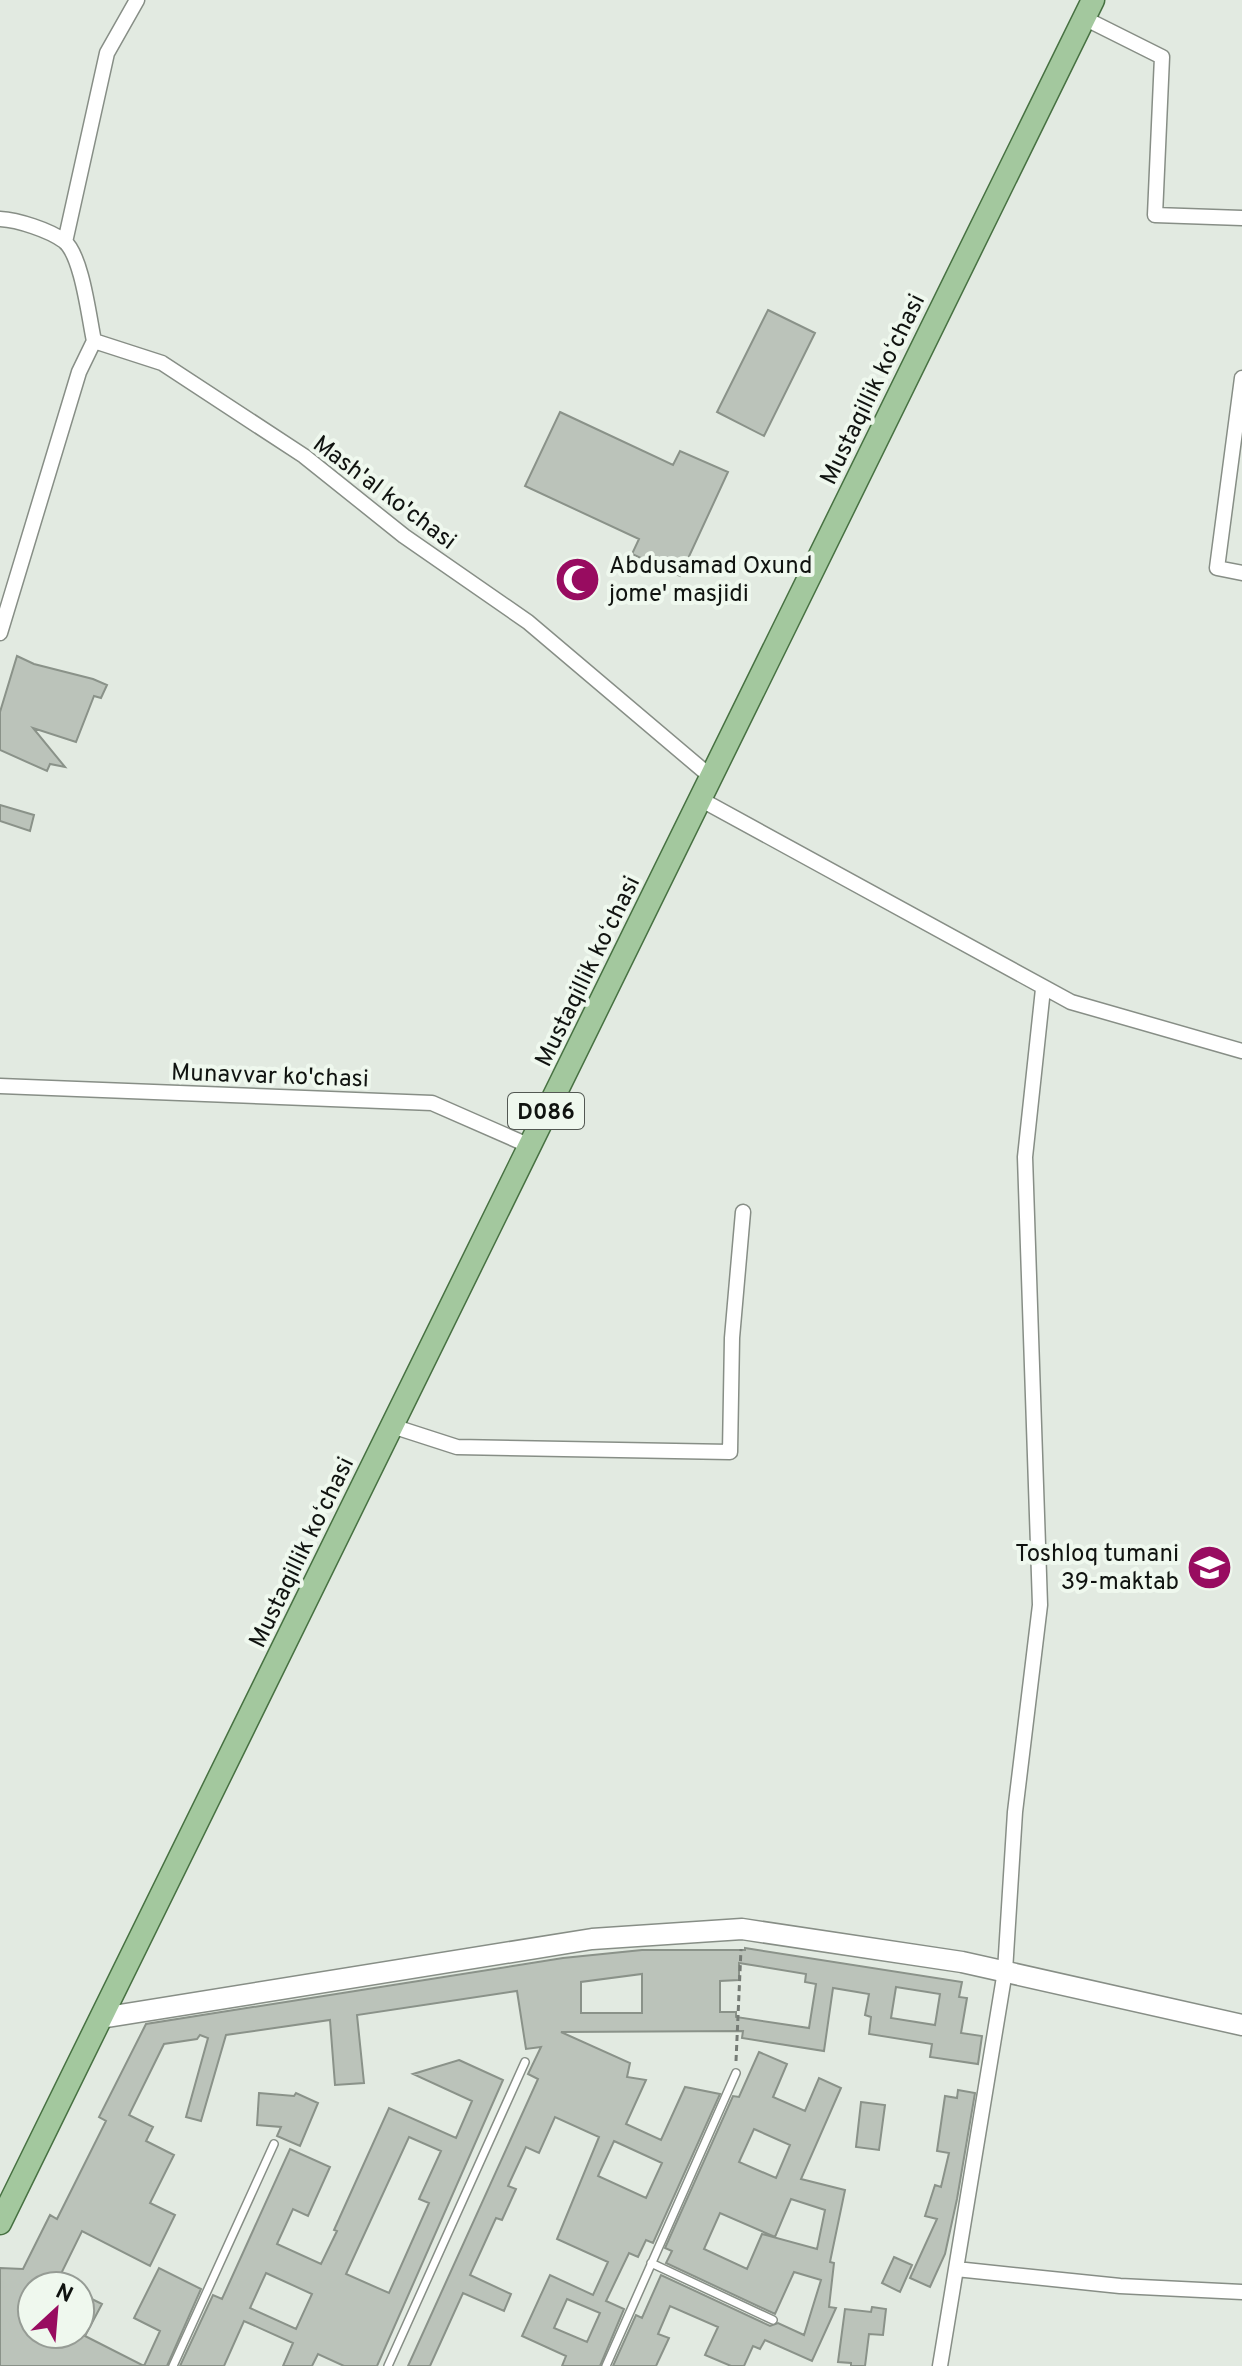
<svg xmlns="http://www.w3.org/2000/svg" width="1242" height="2366" font-family="Overpass,sans-serif">
	<style>
		.building { fill: #bbc3ba; stroke: #8a9289; stroke-width: 2; fill-rule: evenodd }
		.lines { fill: none; stroke-linecap: round; stroke-linejoin: round }
		.lane-casing { stroke: #878e86; stroke-width: 10 }
		.street-casing { stroke: #878e86; stroke-width: 17 }
		.secondary-casing { stroke: #878e86; stroke-width: 23 }
		.primary-casing { stroke: #477142; stroke-width: 25 }
		.path { stroke: #757b75; stroke-width: 3; stroke-dasharray: 6 4; stroke-linecap: butt }
		.lane { stroke: #fff; stroke-width: 7 }
		.street { stroke: #fff; stroke-width: 14 }
		.secondary { stroke: #fff; stroke-width: 20 }
		.primary { stroke: #a3c89e; stroke-width: 22 }
		.labels { text-anchor: middle; stroke-width: 8; stroke-linejoin: round; paint-order: stroke }
		.shield { fill: #eff8ee; stroke: #535853; stroke-width: 2 }
		.shield-label { font-size: 22px; font-weight: bold; fill: #101310 }
		.street-label { font-size: 24px; fill: #101310; stroke: #eff8ee }
		.poi-label { font-size: 24px; fill: #101310; stroke: #eff8ee; text-anchor: start }
	</style>
	<rect width="100%" height="100%" fill="#e2eae1"/>
	<path class="building" d="M768 310 815 333 764 436 717 412Z
		M560 412 673 465 680 451 728 472 680 576 632 554 639 539 525 486Z
		M17 656 34 664 93 679 107 685 101 698 94 696 76 742 33 728 65 767 50 764 47 771 0 750V712Z
		M0 805 34 815 30 831 0 821Z
		M745 1948 962 1982 959 1997 967 1998 961 2033 982 2036 978 2064 930 2057 932 2044 869 2034 871 2017 865 2015 869 1994 833 1988 824 2051 742 2038 743 2031 561 2032 630 2063 627 2077 646 2080 626 2124 661 2140 685 2087 720 2094 653 2243 646 2240 638 2257 629 2253 606 2301 624 2309 600 2366H562L566 2356 522 2336 550 2275 593 2295 608 2262 557 2239 599 2137 555 2117 539 2153 526 2147 508 2186 516 2189 502 2220 496 2218 470 2275 511 2294 504 2311 463 2293 430 2366H408L538 2079 528 2074 541 2047 526 2049 517 1991 357 2015 364 2083 335 2085 330 2020 226 2035 201 2121 186 2117 208 2038 200 2035 197 2039 164 2044 129 2115 153 2127 146 2141 174 2155 150 2203 175 2215 150 2266 82 2231 55 2286H32V2334H80V2293L102 2304 85 2336 144 2366 160 2331 134 2318 159 2268 201 2289 167 2366H0V2268L23 2269 50 2215 57 2219 106 2121 99 2117 146 2024 563 1958 642 1950H745ZM739 1963 806 1974 805 1982 816 1984 809 2028 736 2017V2012H720V1981L739 1980ZM642 1974V2013H581V1982ZM896 1987 940 1994 935 2025 891 2018ZM614 2141 662 2163 646 2198 598 2176ZM567 2299 600 2313 587 2342 554 2328Z
		M759 2052 787 2064 773 2097 805 2111 819 2078 841 2088 801 2179 845 2190 830 2262 834 2263 829 2307 836 2308 812 2361 765 2340 760 2349 753 2346 744 2366H731L705 2355 718 2327 670 2306 658 2334 669 2338 656 2366H613L636 2315 642 2318 661 2275 770 2326 778 2323 804 2335 821 2280 794 2272 775 2314 666 2263 672 2251 665 2248 733 2096 739 2097ZM754 2129 790 2145 776 2178 739 2162ZM791 2199 825 2210 817 2249 762 2234 747 2269 704 2249 720 2213 775 2237Z
		M459 2060 503 2080 377 2366H344L318 2354 312 2366H283L293 2343 244 2321 224 2366H180L213 2295 222 2299 290 2149 330 2167 308 2216 293 2209 277 2244 321 2264 337 2231 334 2230 389 2108 456 2138 472 2101 413 2074ZM409 2137 441 2151 419 2199 429 2203 389 2293 346 2274ZM266 2273 312 2294 296 2329 250 2308Z
		M958 2090 975 2093 957 2199 945 2254 930 2287 910 2278 937 2219 925 2216 935 2185 941 2187 949 2153 937 2151 945 2096 957 2098Z
		M259 2093 294 2096 296 2093 318 2103 300 2146 277 2136 281 2127 257 2125Z
		M861 2102 885 2105 879 2150 856 2147Z
		M894 2257 912 2265 900 2292 882 2283Z
		M872 2307 886 2309 883 2335 869 2334 865 2366H851V2363L838 2362 845 2309 871 2312Z"/>
	<g class="lines">
		<defs>
			<path id="lane" d="M651 2263 773 2320
				M173 2366 274 2144
				M388 2366 525 2062
				M606 2366 736 2073"/>
			<path id="street" d="M1084 18 1162 57 1155 215 1242 218
				M0 219C18 220 49 230 64 241 82 255 89 318 94 341L162 363 304 456 404 536 528 622 711 777
				M65 242 107 53 137 0
				M1242 378 1217 568 1242 573
				M0 633 79 372 94 341
				M700 799 1071 1002 1242 1051
				M0 1086 432 1103 530 1146
				M392 1426 457 1447 730 1452 732 1338 743 1212
				M956 2269 1120 2286 1242 2292
				M940 2366 1005 1971 1015 1812 1040 1605 1025 1157 1043 989"/>
			<path id="secondary" d="M101 2018 592 1939 742 1929 962 1962 1242 2025"/>
			<path id="primary" d="M0 2223 1093 0"/>
		</defs>
		<use href="#lane" class="lane-casing"/>
		<use href="#street" class="street-casing"/>
		<use href="#secondary" class="secondary-casing"/>
		<use href="#primary" class="primary-casing"/>
		<path class="path" d="M736 2061 741 1949"/>
		<use href="#lane" class="lane"/>
		<use href="#street" class="street"/>
		<use href="#secondary" class="secondary"/>
		<use href="#primary" class="primary"/>
	</g>
	<defs>
		<symbol id="mosque-disc" viewBox="-11 -11 22 22"><circle r="9.5" fill="#980c60" stroke="#eff8ee"/><path d="M3.5-4.9A6 6 0 1 0 3.5 4.9A5 5 0 1 1 3.5-4.9Z" fill="#fff"/></symbol>
		<symbol id="school-disc" viewBox="-11 -11 22 22"><circle r="9.5" fill="#980c60" stroke="#eff8ee"/><path d="M0-5L7-2L0 1L-7-2ZM-4 1L0 2.5L4 1V4Q0 6-4 4Z" fill="#fff"/></symbol>
	</defs>
	<g fill-rule="evenodd">
		<use href="#mosque-disc" x="552" y="554" width="51" height="51"/>
		<use href="#school-disc" x="1184" y="1542" width="51" height="51"/>
	</g>
	<g class="labels">
		<rect class="shield" x="508" y="1093" width="76" height="36" rx="6"/>
		<g class="shield-label">
			<text x="546" y="1119">D086</text>
		</g>
		<g class="street-label">
			<text transform="translate(872 389) rotate(-64)" y="8">Mustaqillik koʻchasi</text>
			<text transform="translate(385 492) rotate(37)" y="8">Mash'al ko'chasi</text>
			<text transform="translate(587 971) rotate(-64)" y="8">Mustaqillik koʻchasi</text>
			<text transform="translate(270 1075) rotate(2)" y="8">Munavvar ko'chasi</text>
			<text transform="translate(301 1552) rotate(-64)" y="8">Mustaqillik koʻchasi</text>
		</g>
		<g class="poi-label">
			<text x="609" y="573">Abdusamad Oxund<tspan x="609" dy="28">jome' masjidi</tspan></text>
			<text x="1179" y="1561" text-anchor="end">Toshloq tumani<tspan x="1179" dy="28">39-maktab</tspan></text>
		</g>
	</g>
	<g transform="translate(56 2310) rotate(26)"><circle r="38" fill="#eff8ee" stroke="#969c95" stroke-width="2"/>
	<path d="M0-6L14 30L0 20L-14 30Z" fill="#980c60"/>
	<text y="-12" font-size="22" font-weight="bold" text-anchor="middle" fill="#101310">N</text>
	</g>
</svg>
